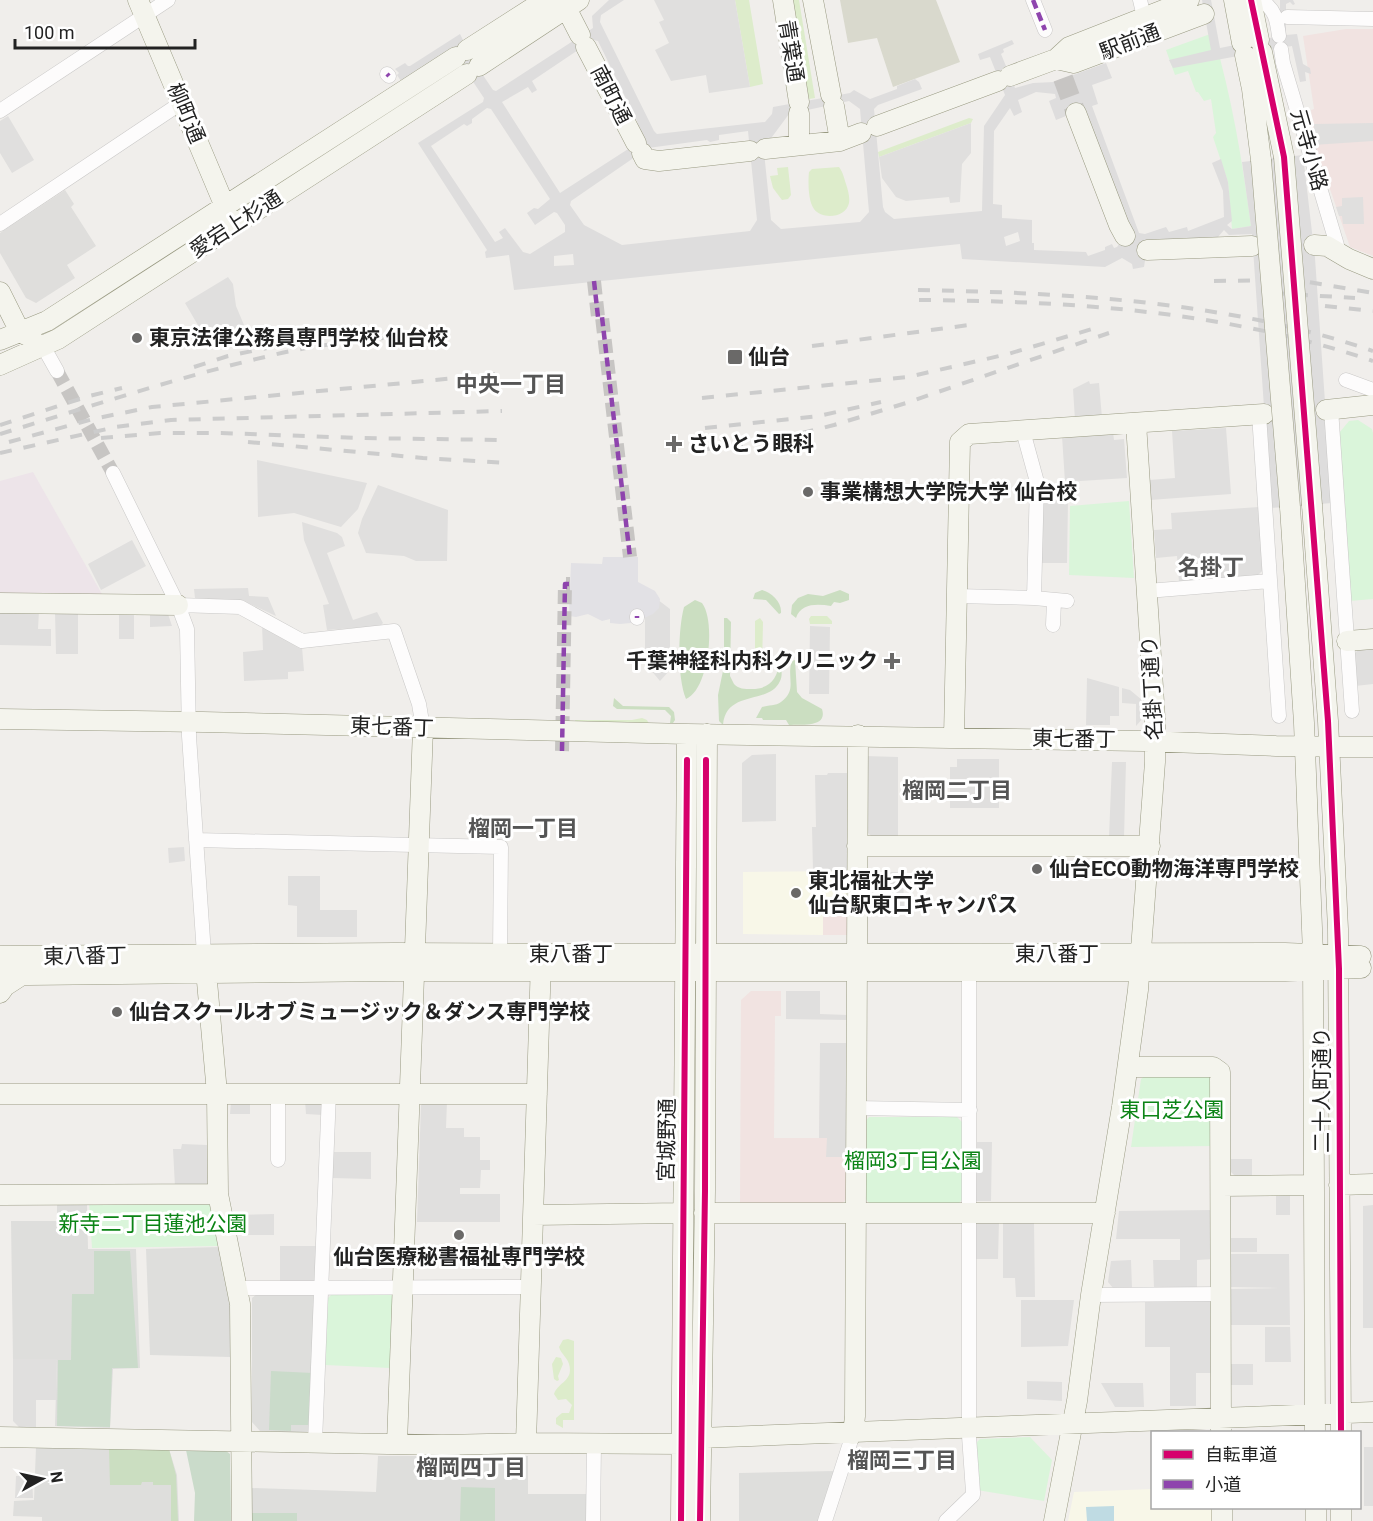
<svg xmlns="http://www.w3.org/2000/svg" width="1373" height="1521" font-family="Roboto,'Noto Sans JP',sans-serif">
	<style>
		.residential { fill: #dfdedc }
		.commercial { fill: #f1e3e1 }
		.industrial { fill: #ede4e9 }
		.education { fill: #f8f7e8 }
		.religious { fill: #dededc }
		.construction { fill: #d9d9cd }
		.grass { fill: #ddeccb }
		.forest { fill: #cbdec1 }
		.cemetery { fill: #cadbca }
		.park { fill: #daf5da }
		.parking { fill: #e0dfde }
		.plaza { fill: #e2e1e5 }
		.water { fill: #bfdbe3 }
		.pier { fill: #dedddd; fill-rule: evenodd }
		.lines { fill: none; stroke-linecap: round; stroke-linejoin: round }
		.street-tunnel { stroke: #c7c5c3; stroke-width: 14; stroke-dasharray: 14 7; stroke-linecap: butt }
		.secondary-tunnel { stroke: #c7c5c3; stroke-width: 20; stroke-dasharray: 20 10; stroke-linecap: butt }
		.street-casing { stroke: #c9c8c7; stroke-width: 15 }
		.secondary-casing { stroke: #999a82; stroke-width: 21 }
		.street { stroke: #fdfcfc; stroke-width: 14 }
		.secondary { stroke: #f4f4ed; stroke-width: 20 }
		.rail { stroke: #ccc; stroke-width: 4; stroke-dasharray: 12 12; stroke-linecap: butt }
		.secondary-bridge-casing { stroke: #999a82; stroke-width: 21; stroke-linecap: butt }
		.secondary-bridge { stroke: #f4f4ed; stroke-width: 20 }
		.quiet { stroke: #8e44ad; stroke-width: 4.5; stroke-dasharray: 9 4.5; stroke-linecap: butt }
		.cycleway-casing { stroke: #fff; stroke-width: 10 }
		.cycleway { stroke: #d6006c; stroke-width: 6 }
		.poi-dot { fill: #6a6968; stroke: #fff; stroke-width: 2 }
		.labels { text-anchor: middle; stroke-width: 6; stroke-linejoin: round; paint-order: stroke }
		.street-label { font-size: 21px; fill: #222; stroke: #fff }
		.poi-label { font-size: 21px; font-weight: bold; fill: #222; stroke: #fff; text-anchor: start }
		.park-label { font-size: 21px; fill: #0c8416; stroke: #fff }
		.neighbourhood-label { font-size: 22px; font-weight: bold; fill: #555; stroke: #fff }
	</style>
	<rect width="100%" height="100%" fill="#f0eeeb"/>
	<path class="residential" d="M65 190 74 204 71 207 96 246 67 265 75 278 36 303 26 298 0 253V233Z"/>
	<path class="commercial" d="M1346 29H1373V256L1350 247 1312 137 1314 136 1311 110 1314 109 1303 36Z
		M823 915H848V935H823Z
		M751 991H781V1016H775L774 1138H819L820 1085H847V1198L841 1205H740L741 1000Z"/>
	<path class="industrial" d="M33 472 103 596H0V481Z"/>
	<path class="education" d="M848 871V915H823V935L743 934V872Z
		M1152 1489V1508H1215V1521H1068L1074 1492Z"/>
	<path class="religious" d="M57 1203H87L88 1249H136L140 1368 113 1369 110 1428 55 1426 57 1359H13L11 1221H57Z
		M219 1247 230 1303V1357L150 1355 146 1249Z
		M257 1294H312L316 1298 312 1428 306 1433 260 1431 252 1422V1298Z
		M36 1447 169 1449 177 1475 179 1521H42V1517L13 1516 14 1501 34 1500Z
		M378 1456H528V1494H586V1521H251V1488L376 1492Z
		M834 1471 820 1521H739V1473Z"/>
	<path class="construction" d="M840 0H936L960 62 893 87 877 38 848 43Z"/>
	<path class="grass" d="M735 0H749L763 84 750 87Z
		M791 0H799L815 98 809 99Z
		M969 118 973 119 971 123 879 157 878 152Z
		M788 167 791 195 788 199 782 200 773 188 770 176 778 175 777 168Z
		M839 167C843 172 844 178 846 184 848 190 850 197 849 203 846 218 822 220 814 209 808 201 808 181 809 172L812 169Z
		M811 616H827L832 621V624H810L809 619Z
		M760 618 763 622 762 667 759 670 755 668V621Z
		M642 718 647 720 649 724 576 723 575 720H632Z
		M568 1339 574 1341V1420H563V1428L556 1424V1418L562 1413H569L572 1405 566 1399 558 1400 554 1394C558 1382 574 1381 569 1364 567 1357 561 1354 559 1347L563 1340Z
		M556 1357 561 1358 563 1364 558 1376 559 1380 557 1381 554 1379 552 1364Z"/>
	<path class="forest" d="M762 590C772 593 782 602 781 613L779 614 766 600 753 599 755 593Z
		M840 590 849 594V600L840 603 834 602 831 606C817 604 801 603 796 618L791 614 792 605 798 598 808 594 823 596Z
		M695 600 702 603C716 621 709 690 686 699 677 677 678 630 684 607Z
		M724 618H727L731 622 730 676 734 684C739 689 744 689 752 689 769 689 778 679 779 662H781C781 667 783 676 780 681 770 705 726 689 723 725L719 721 718 695 724 666Z
		M795 660 797 692 802 698 822 709C828 728 801 724 789 725L786 720H763L762 718H756L762 707C768 705 776 706 781 702 798 690 786 677 792 661Z
		M614 698 623 706 669 707 674 712 675 720 673 723H670L671 716 665 710 617 709 613 706Z
		M109 1449H169L176 1475 178 1521H171V1485H153V1482H142L141 1485H110Z"/>
	<path class="cemetery" d="M94 1251H130L138 1368H112L110 1427 57 1426 58 1360H71L72 1294H94Z
		M271 1371 313 1373 311 1425H291V1431L269 1430Z
		M186 1450H225L230 1454 231 1521H194L195 1493Z
		M461 1487 495 1488V1521H460Z
		M251 1513H297V1521H251Z"/>
	<path class="park" d="M1213 33C1232 98 1242 159 1251 226L1232 229 1228 182 1213 137 1216 133 1211 99 1204 101 1198 92H1196L1188 71 1175 75 1166 50Z
		M1358 420 1372 429 1373 433V599L1350 601 1339 433 1349 421Z
		M1129 501 1134 578 1069 575 1070 506Z
		M1147 1074H1209L1214 1079V1146L1131 1147 1141 1079Z
		M869 1117H957L964 1124 963 1199 957 1205 870 1204 864 1197 863 1124Z
		M89 1202H211L219 1246 92 1248Z
		M387 1292 393 1296 390 1368 325 1365 328 1298 333 1293Z
		M1030 1437 1052 1460 1044 1501 977 1490 975 1444 980 1439Z"/>
	<path class="parking" d="M654 0H735L750 87 709 93 706 75 671 81 655 50 669 43 659 22 664 20Z
		M8 116 34 160 12 173 0 153V121Z
		M971 123V153L962 164 960 202 950 203 949 197 906 201 896 197 882 178 879 157Z
		M1373 123V141L1313 145 1312 137 1314 136V124Z
		M1363 197 1364 224H1343L1342 216H1339L1336 207 1342 206V198Z
		M228 277 233 284 236 306 244 325 206 339 185 303Z
		M1089 381 1090 384 1099 383 1102 418 1075 420 1073 389Z
		M1226 428 1231 494 1150 500 1149 480 1175 478 1172 431Z
		M1113 432 1114 440 1124 439 1127 478 1065 482 1062 436Z
		M257 460 367 483 358 509 341 527 294 513 258 517Z
		M378 485 448 510 447 561H416L404 556 366 553 358 533 362 519Z
		M1043 500 1068 501 1067 563H1041Z
		M1259 507 1263 570 1257 576 1179 582 1177 556 1156 558 1154 530 1172 529 1171 513Z
		M302 522 337 533 342 537 345 546 327 553 353 620 377 612 383 623 380 626 327 630 323 605 329 604 304 540Z
		M132 540 146 566 101 590 88 564Z
		M248 588 249 596 268 597 276 616 246 602 195 598 194 589Z
		M645 590 670 609V670L660 681 645 663Z
		M0 610 39 611 38 629H51V646L0 645Z
		M55 612H78V654H56Z
		M168 614 172 626 150 627V615Z
		M119 615H134V639H119Z
		M262 625 302 647 304 671 288 672V679L244 681 243 652 263 650Z
		M810 626 830 627 829 694H809Z
		M1373 646V684L1355 686 1353 656 1360 647Z
		M1087 678 1119 687V716H1110V725H1086Z
		M1122 688 1130 690 1142 700 1143 718 1136 726V704L1122 703Z
		M776 754V821L742 822V763L752 755Z
		M865 756 898 757V837H872L864 829Z
		M957 759H999V808H950V767H957Z
		M1112 762H1126L1124 838 1109 837Z
		M828 773H847L848 871H813L812 827H816L815 775H827Z
		M184 847 185 861 169 863 168 848Z
		M864 872H903L904 908 864 909Z
		M288 876H320V910H357V937H297V906L288 905Z
		M786 991H820V1014L848 1015V1020L786 1019Z
		M820 1043H847V1157H826L827 1138H819Z
		M250 1100V1114H230L231 1102Z
		M305 1100 318 1101 323 1106 322 1115 306 1114Z
		M426 1101H447L446 1128H464V1137H480V1160H490V1170H481L480 1188H460V1194H500V1222H417L421 1105Z
		M977 1142H992L991 1201H976Z
		M182 1144 207 1145 208 1185 175 1187 173 1149H181Z
		M332 1152H371V1179L332 1178Z
		M1231 1159H1252V1178H1237L1231 1172Z
		M1276 1192 1290 1194V1215H1276Z
		M1373 1205V1328H1363V1206Z
		M1214 1210V1259L1197 1260V1288H1154L1153 1260H1180V1239H1116L1119 1211Z
		M274 1214V1235H238L234 1215Z
		M975 1221H999L998 1259H974Z
		M1003 1223H1034L1035 1297H1016L1015 1278H1003Z
		M1231 1238H1257V1252H1231Z
		M280 1246H317L316 1280 311 1284 280 1283Z
		M1231 1254H1289L1290 1325H1230V1289L1278 1288 1231 1287Z
		M1131 1260 1132 1288H1113L1108 1282 1111 1261Z
		M1145 1298H1208L1216 1306V1373H1196V1406H1170V1347H1145Z
		M1021 1300H1074L1068 1346 1021 1347Z
		M1265 1327H1290L1291 1362H1265Z
		M13 1359H57L56 1400H36V1428H20L13 1421Z
		M1228 1364H1253V1385H1228Z
		M1027 1381 1062 1382V1401L1027 1399Z
		M1101 1383H1143L1144 1407H1115Z
		M1364 1447H1373V1506H1364Z
		M16 1476H32L33 1498H15Z"/>
	<path class="plaza" d="M603 557H638V582L655 591 660 599 659 608 653 614 642 619 631 620V623L620 624 610 623V619L602 621 588 614 576 617 569 616 571 563 602 564Z"/>
	<path class="water" d="M1114 1506V1521H1087L1086 1507Z"/>
	<path class="pier" d="M609 0H624L601 15 600 22 654 131 657 134 765 122 772 114 773 107 850 93 854 90 870 99 897 89V86L915 79 919 82 922 89 878 105 874 109 883 207 885 212 894 219 982 211 984 126 1005 95 990 57 980 60 978 54 1012 40 1014 44 1003 49 1004 52 1001 54 1015 88 1033 83 1054 82 1106 63 1112 78 1092 85 1098 104 1092 106 1139 233 1145 234 1166 227 1169 232 1187 227 1188 231 1224 217 1223 191 1212 163 1221 159 1228 182 1232 221 1227 225 1232 229 1251 226 1242 162 1303 155 1315 258 1332 503 1271 508 1252 234 1229 235 1224 230 1218 237 1148 241 1144 267 1133 269 1132 264 1122 258 1105 267 962 259 960 244 514 290 509 255 486 258 485 252 487 250 418 143 483 102 484 98 451 49 401 81 397 75 399 73 395 69 405 63 408 66H410L460 34 463 40 462 44 493 90 496 91 593 28 592 16ZM593 40 598 41 637 121 641 138 639 142 560 193 502 102 528 87 532 93 537 90 532 81ZM1036 92 1055 94 1056 98 1049 101 1056 120 1081 110 1079 105 1083 104 1128 226 1129 231 1117 247 1114 248 1112 244 1105 247V250L1088 256 1086 252 1034 250V243H1032V220L1002 218V205L993 204 994 131 1010 108 1014 116 1022 112 1018 100ZM849 101 860 109 869 212 860 222 781 229 771 220 764 152 766 145 789 114ZM487 108 491 109 550 199 538 209 534 208 527 213 535 225 554 212 557 213 565 225V232L530 254 523 252 505 228 499 232 503 238 495 242 431 146 464 124 467 126 472 123V119ZM748 131 757 220 750 231 622 245 584 225 570 205 571 201 648 148 707 140 710 142 719 140V135ZM1018 232 1020 241 1006 246 1004 237ZM573 254 574 265 554 266V256Z
		M1202 0H1211L1220 48 1280 36V0H1293L1295 4 1293 5 1290 2 1286 4V35L1297 34 1303 64 1310 68 1311 74 1305 72 1306 81 1300 82 1292 46 1173 68 1169 60 1211 50Z"/>
	<g class="lines">
		<path class="street-tunnel" d="M594 281 598 317H602L630 557
			M57 371 113 473
			M562 751 565 584H570"/>
		<path class="secondary-tunnel" d="M1063 78 1076 113"/>
		<defs>
			<path id="street" d="M1033 0 1045 30
				M1140 0 1144 17
				M1260 0C1275 8 1277 20 1279 36
				M1287 17 1373 19
				M1281 49 1283 63 1339 252
				M387 74 389 76
				M0 111 168 0
				M0 224 181 103
				M43 346 57 371
				M1346 380 1373 390
				M1331 409 1352 711
				M1259 414 1279 716
				M1023 431 1037 482 1034 598
				M113 473 178 605 187 629 189 736 204 954
				M1147 591 1270 581
				M956 596 1034 598 1067 601
				M178 605 240 607 302 641 394 631 419 704 423 728
				M637 618V616
				M1053 625 1054 601
				M196 840 501 847 500 953
				M856 1108 970 1110
				M278 1160V1093
				M238 1288 531 1287
				M1091 1295 1221 1294
				M315 1442 329 1093
				M593 1521 594 1444
				M825 1521 853 1434
				M946 1521 973 1495V1492L969 1436V962"/>
			<path id="secondary" d="M138 0 229 216
				M562 0 580 35
				M783 0 799 102
				M813 0 831 95
				M1234 0 1242 43
				M1251 0 1259 40
				M586 47 636 143
				M467 50 545 0
				M1262 52 1284 157
				M1245 55 1252 89 1261 160
				M1056 59 1074 63 1204 14
				M479 66 579 0
				M1010 76 1056 59 1069 47 1189 0
				M834 106 840 141
				M799 113V145
				M1076 113 1119 225 1125 236
				M877 126 998 81
				M765 149 840 141 861 133
				M642 153 645 159 659 161 750 151
				M1314 245 1327 246 1349 259 1373 269
				M1147 250 1252 246
				M0 292 20 332 32 338
				M0 340 47 321 456 57
				M0 365 58 339 467 74
				M1326 410 1373 405
				M1312 505 1328 721 1338 929 1341 1432
				M1290 507 1304 723 1313 954 1315 1432
				M0 603 178 605
				M1347 641 1373 639
				M0 719 203 722 687 734 1143 741 1276 746 1373 747
				M954 737 960 442 969 434 1264 414
				M857 846H1150
				M0 956 395 953 654 954 1285 953 1361 956
				M205 959 217 1093 218 1194 240 1304 242 1521
				M0 973 29 975 395 971H1285L1361 968
				M0 993 5 986 22 975
				M1128 1067H1213L1220 1072 1221 1430
				M0 1094H537
				M1339 1185 1373 1184
				M1221 1186 1314 1185
				M0 1195 218 1194
				M704 1213H1105
				M534 1215 682 1213
				M853 1434 855 1416 858 735
				M0 1437 442 1445 526 1443 682 1444 700 1438 1373 1412
				M526 1443 541 960
				M397 1444 423 728
				M1222 1508V1521
				M1316 1508V1521
				M1341 1508V1521
				M681 1521 687 734
				M700 1521 705 1191 707 734
				M1054 1521 1077 1401 1091 1295 1122 1107 1138 990 1155 762V719L1136 423"/>
		</defs>
		<use href="#street" class="street-casing"/>
		<use href="#secondary" class="secondary-casing"/>
		<use href="#street" class="street"/>
		<use href="#secondary" class="secondary"/>
		<path class="rail" d="M1214 281 1284 280 1309 282 1373 293
			M918 290C1071 293 1227 301 1373 351
			M1272 293 1355 298
			M919 300C1072 301 1227 311 1373 361
			M1325 306 1373 311
			M812 346 969 325
			M194 367 228 356 267 348
			M702 398 908 377 1008 354 1092 329
			M0 425 89 396 122 388
			M705 428 819 416 881 402
			M0 434C89 407 178 377 269 356 312 345 357 341 401 336
			M101 438 160 433H221L359 438 505 440
			M9 442 93 419 152 407 498 374
			M248 442 423 458 508 463
			M707 449 779 439 834 425 906 403 1109 333
			M0 453 116 427 171 420 502 411"/>
		<defs>
			<path id="secondary-bridge" d="M1284 157 1312 505
				M1261 160 1290 507"/>
		</defs>
		<use href="#secondary-bridge" class="secondary-bridge-casing"/>
		<use href="#secondary-bridge" class="secondary-bridge"/>
		<path class="quiet" d="M1033 0 1045 30
			M387 74 389 76
			M594 281 598 317H602L630 557
			M637 618V616
			M562 751 565 584H570"/>
		<defs>
			<path id="cycleway" d="M1251 0 1284 157 1328 721 1339 969 1341 1432
				M681 1521 687 760
				M700 1521 705 1191 706 760"/>
		</defs>
		<use href="#cycleway" class="cycleway-casing"/>
		<use href="#cycleway" class="cycleway"/>
	</g>
	<g class="poi-dot">
		<circle cx="137" cy="338" r="6"/>
		<rect x="727" y="349" width="16" height="16" rx="3"/>
		<path d="M671 435h6v6h6v6h-6v6h-6v-6h-6v-6h6z"/>
		<circle cx="808" cy="492" r="6"/>
		<path d="M889 652h6v6h6v6h-6v6h-6v-6h-6v-6h6z"/>
		<circle cx="1037" cy="869" r="6"/>
		<circle cx="796" cy="893" r="6"/>
		<circle cx="117" cy="1012" r="6"/>
		<circle cx="459" cy="1235" r="6"/>
	</g>
	<g class="labels">
		<g class="street-label">
			<text transform="translate(1130 42) rotate(-21)" y="7">駅前通</text>
			<text transform="translate(791 51) rotate(81)" y="7">青葉通</text>
			<text transform="translate(611 95) rotate(63)" y="7">南町通</text>
			<text transform="translate(186 113) rotate(67)" y="7">柳町通</text>
			<text transform="translate(1309 150) rotate(74)" y="7">元寺小路</text>
			<text transform="translate(236 224) rotate(-33)" y="7">愛宕上杉通</text>
			<text transform="translate(1152 688) rotate(-93)" y="7">名掛丁通り</text>
			<text transform="translate(392 727) rotate(2)" y="7">東七番丁</text>
			<text transform="translate(1074 739) rotate(1)" y="7">東七番丁</text>
			<text x="571" y="961">東八番丁</text>
			<text x="1057" y="961">東八番丁</text>
			<text transform="translate(85 956) rotate(-1)" y="7">東八番丁</text>
			<text transform="translate(1322 1090) rotate(-90)" y="7">二十人町通り</text>
			<text transform="translate(667 1140) rotate(-89)" y="7">宮城野通</text>
		</g>
		<g class="poi-label">
			<text x="149" y="345">東京法律公務員専門学校 仙台校</text>
			<text x="748" y="364">仙台</text>
			<text x="688" y="451">さいとう眼科</text>
			<text x="820" y="499">事業構想大学院大学 仙台校</text>
			<text x="878" y="668" text-anchor="end">千葉神経科内科クリニック</text>
			<text x="1049" y="876">仙台ECO動物海洋専門学校</text>
			<text x="808" y="888">東北福祉大学<tspan x="808" dy="24">仙台駅東口キャンパス</tspan></text>
			<text x="129" y="1019">仙台スクールオブミュージック＆ダンス専門学校</text>
			<text x="459" y="1264" text-anchor="middle">仙台医療秘書福祉専門学校</text>
		</g>
		<g class="park-label">
			<text x="1172" y="1117">東口芝公園</text>
			<text x="913" y="1168">榴岡3丁目公園</text>
			<text x="153" y="1231">新寺二丁目蓮池公園</text>
		</g>
		<g class="neighbourhood-label">
			<text x="511" y="392">中央一丁目</text>
			<text x="1211" y="575">名掛丁</text>
			<text x="957" y="798">榴岡二丁目</text>
			<text x="523" y="836">榴岡一丁目</text>
			<text x="902" y="1468">榴岡三丁目</text>
			<text x="471" y="1475">榴岡四丁目</text>
		</g>
	</g>
	<rect x="1151" y="1431" width="210" height="78" fill="#ffffff" stroke="#a7a7a7" stroke-width="1.5"/>
	<rect x="1163" y="1450" width="30" height="9" fill="#d6006c" stroke="#a7a7a7" stroke-width="1.5"/>
	<text x="1205" y="1461" font-size="18" fill="#222222">自転車道</text>
	<rect x="1163" y="1480" width="30" height="9" fill="#8e44ad" stroke="#a7a7a7" stroke-width="1.5"/>
	<text x="1205" y="1491" font-size="18" fill="#222222">小道</text>
	<g transform="translate(42 1479) rotate(82)" stroke="#ffffff" stroke-width="4.5" paint-order="stroke">
	<path d="M0-4.5L10 22L0 15L-10 22Z" fill="#222222"/>
	<text y="-9" font-size="16" font-weight="bold" text-anchor="middle" fill="#222222">N</text>
	</g>
	<path d="M15 39v9h180v-9" fill="none" stroke="#222222" stroke-width="3"/>
	<text x="24" y="39" font-size="18" fill="#222222" stroke="#ffffff" stroke-width="4.5" paint-order="stroke">100 m</text>
</svg>
